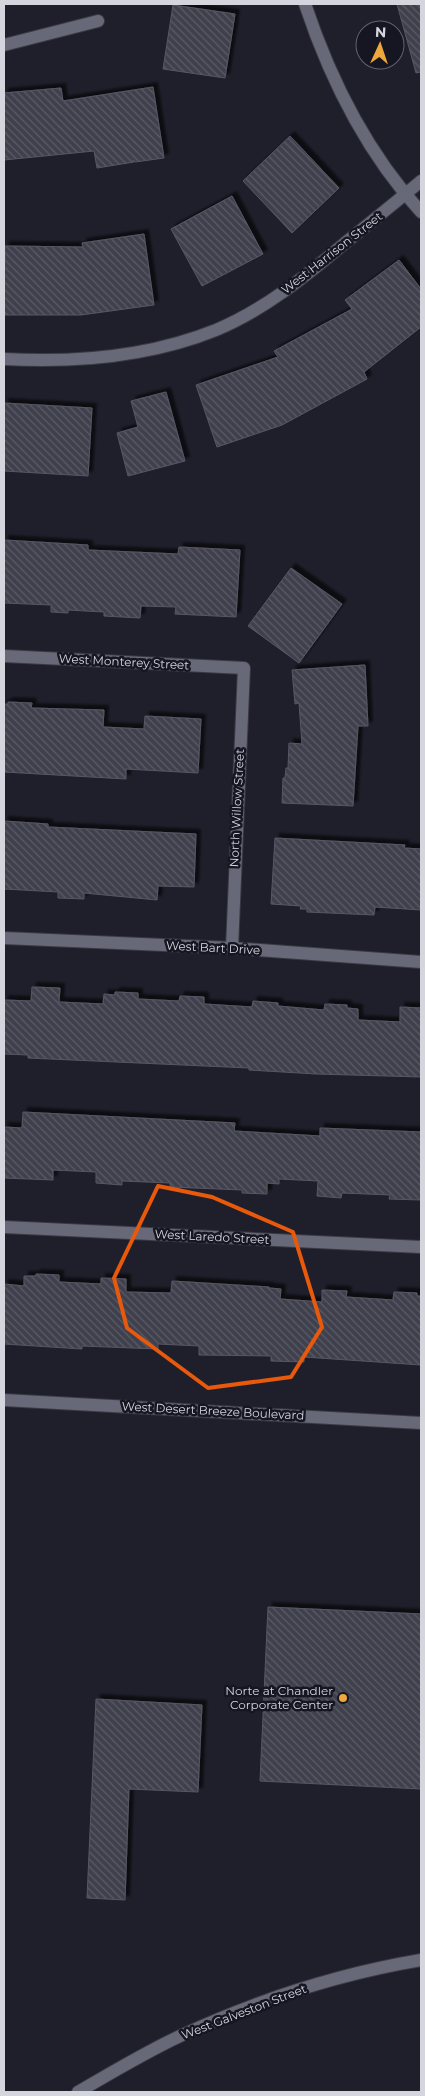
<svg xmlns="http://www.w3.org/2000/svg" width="425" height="2096" font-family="Montserrat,sans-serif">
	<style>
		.building { fill: url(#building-back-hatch); stroke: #565765; filter: url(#shadow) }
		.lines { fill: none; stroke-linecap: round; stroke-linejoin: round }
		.minor-casing { stroke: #3a3a44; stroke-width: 14 }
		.minor { stroke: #686978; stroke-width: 12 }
		.marked { fill: none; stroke: #e8590c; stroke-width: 4; stroke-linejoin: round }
		.poi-dot { fill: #eea73c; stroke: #151621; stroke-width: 2 }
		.labels { text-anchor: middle; stroke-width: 5; stroke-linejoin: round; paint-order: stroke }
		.street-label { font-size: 12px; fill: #d5d5de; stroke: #151621 }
		.poi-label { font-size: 12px; fill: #d5d5de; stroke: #151621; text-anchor: end }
	</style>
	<defs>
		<pattern id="building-back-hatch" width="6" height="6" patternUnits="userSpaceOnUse" patternTransform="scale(1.25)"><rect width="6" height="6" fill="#3f404d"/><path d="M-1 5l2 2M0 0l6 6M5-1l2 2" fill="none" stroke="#5a5b66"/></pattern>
		<filter id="shadow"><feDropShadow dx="4.5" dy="-4.5" stdDeviation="1" flood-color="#0009"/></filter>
	</defs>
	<rect width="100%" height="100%" fill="#1f1f2b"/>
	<path class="building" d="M397 4H421V72L416 73Z
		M173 5 235 14 225 78 163 69Z
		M153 87 164 158 135 162 133 160 134 162 97 168 94 151 4 160V93L61 88 63 101Z
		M290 136 339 188 292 233 243 181Z
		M232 196 263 254 202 286 171 229Z
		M144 234 154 305 81 315H4L5 246 83 247 82 243Z
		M399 260 421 289V327L364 372 367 379 282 425 217 447 196 385 278 357 274 351 352 309 345 300Z
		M166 392 185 461 128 476 117 433 138 427 131 401Z
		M4 403 92 408 88 476 4 471Z
		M4 540 88 545V550L178 554 179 547 240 550 236 617 175 614 176 607 141 606 140 618 104 616V612L68 610V613L51 612V605L4 603Z
		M291 568 342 604 299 663 248 626Z
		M365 665 368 726H358L353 806 282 803 283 778H285L286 768H288L289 743 302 744 299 703 295 704 292 670Z
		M8 702 32 703 31 708 104 710 103 727 144 729 145 716 201 719 198 773 126 769V779L4 772V704H8Z
		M4 821 48 824V827L196 834 194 887 158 886 157 900 84 893V899L58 898V892L4 889Z
		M275 838 405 845 404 848 421 849V910L375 907 374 915 307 912V909H300L301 906 271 904Z
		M32 987 60 988 59 1002 103 1004 104 994 115 995V992L138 993V999L179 1001 180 996 204 997V1004L252 1007 253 1001 278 1003V1006L324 1010 325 1004 347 1005V1008L358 1009V1020L400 1022V1007L421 1008V1077L316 1074 249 1070V1068L28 1058V1055L4 1054V1000L31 1001Z
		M23 1112 235 1123 234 1131 320 1136V1128L421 1132V1200L389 1199 390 1195 342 1193 341 1198 317 1196 318 1181 279 1179V1184L267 1183V1194L242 1193V1190L170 1187V1183L122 1181V1185L96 1183V1172L53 1170V1180L4 1178V1127L22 1128Z
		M36 1274 59 1275V1282L101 1284V1278L126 1279V1292L171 1293 172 1281 269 1287V1288L281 1289 280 1299 322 1302V1290L347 1291 346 1297 393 1300 394 1292 417 1293V1296H421V1365L304 1357V1362L271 1361V1356L199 1355V1346L158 1344V1349L82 1346V1349L4 1344V1284L24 1286V1276H36Z
		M268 1607 421 1614V1789L260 1781Z
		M96 1699 202 1705 198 1792 129 1789 125 1900 87 1898Z"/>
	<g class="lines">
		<defs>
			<path id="minor" d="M305 4C330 79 367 153 421 212
				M4 45 98 21
				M4 359C76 363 149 357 216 330 264 310 306 276 345 243 371 222 396 202 421 181
				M4 656 244 668 232 948
				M4 938 232 948 421 962
				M4 1227 421 1247
				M4 1400 421 1423
				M78 2092C111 2073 144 2053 178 2037 255 2001 338 1974 421 1960"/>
		</defs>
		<use href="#minor" class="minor-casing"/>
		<use href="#minor" class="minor"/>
	</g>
	<path class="marked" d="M158 1186 212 1197 293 1232 322 1327 291 1377 208 1388 127 1328 114 1278Z"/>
	<circle class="poi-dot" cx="343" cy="1698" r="5"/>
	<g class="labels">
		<g class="street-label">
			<text transform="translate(332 253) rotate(-38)" y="4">West Harrison Street</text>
			<text transform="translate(124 662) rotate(3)" y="4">West Monterey Street</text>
			<text transform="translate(237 808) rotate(-87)" y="4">North Willow Street</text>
			<text transform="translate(213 948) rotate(3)" y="4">West Bart Drive</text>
			<text transform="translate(212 1237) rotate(3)" y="4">West Laredo Street</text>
			<text transform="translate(213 1411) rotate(3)" y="4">West Desert Breeze Boulevard</text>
			<text transform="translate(244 2012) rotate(-21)" y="4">West Galveston Street</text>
		</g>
		<g class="poi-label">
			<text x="333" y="1695">Norte at Chandler<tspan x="333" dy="14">Corporate Center</tspan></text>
		</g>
	</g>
	<rect width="425" height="2096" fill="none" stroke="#d5d5de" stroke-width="10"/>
	<g transform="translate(380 45) rotate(3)"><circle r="24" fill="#151621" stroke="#62626d"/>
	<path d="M0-4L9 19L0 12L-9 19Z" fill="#eea73c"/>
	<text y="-8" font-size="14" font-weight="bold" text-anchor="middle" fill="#d5d5de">N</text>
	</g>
</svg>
